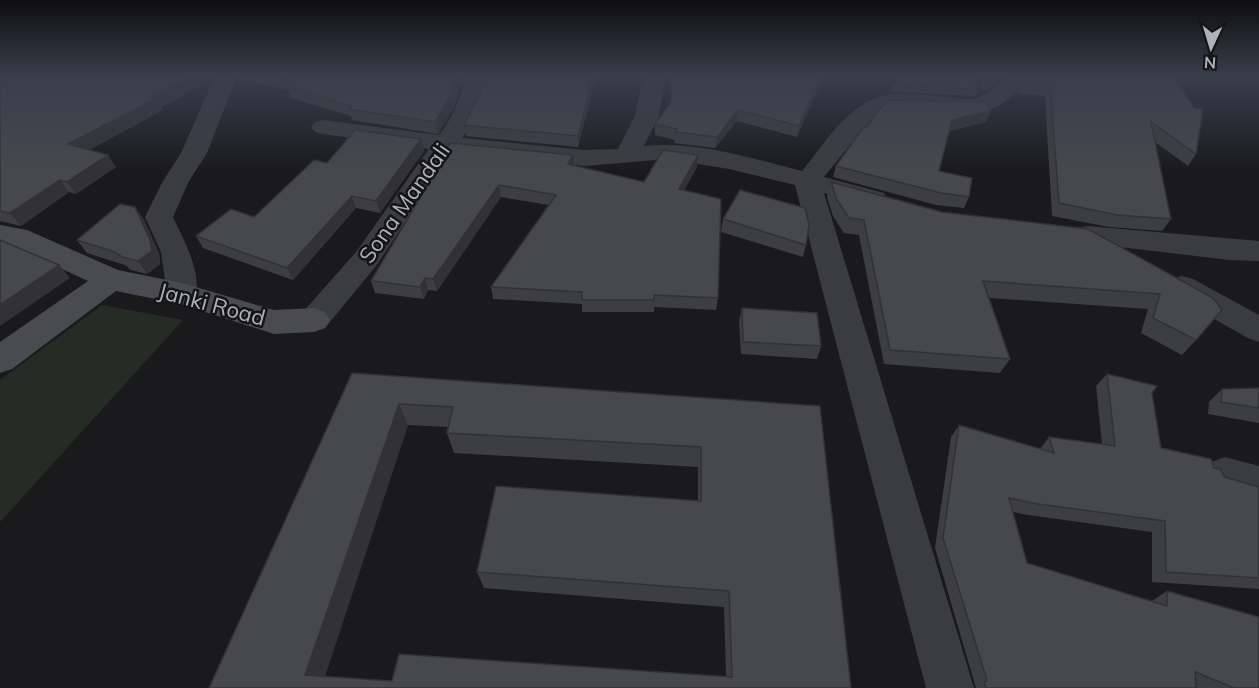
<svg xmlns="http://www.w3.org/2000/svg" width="1259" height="688" font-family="Mulish,sans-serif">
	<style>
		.green { fill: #242c25 }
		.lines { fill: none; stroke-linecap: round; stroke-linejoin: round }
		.street { fill: #3b3c40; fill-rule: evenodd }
		.secondary { fill: #494b50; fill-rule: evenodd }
		.wall { fill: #3d3e41; fill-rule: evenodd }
		.shaded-wall { fill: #323235 }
		.building { fill: #47484c; stroke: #323235; stroke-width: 1.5; fill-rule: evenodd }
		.labels { text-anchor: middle; stroke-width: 5; stroke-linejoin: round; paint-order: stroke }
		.street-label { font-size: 22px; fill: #aeb2ba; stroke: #151517 }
	</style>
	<rect width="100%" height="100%" fill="#1a1a1c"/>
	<path class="green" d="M102 305 183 320 0 522V380Z"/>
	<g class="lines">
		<path class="street" d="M215 76H237L207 153 189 181 173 217C183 238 206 280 193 302L182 305 171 302 167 294 161 252 145 217 163 181 181 153Z
			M465 76H487C484 100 476 119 462 138L585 150 618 149 635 116 643 76H665L659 116 644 146C697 141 751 158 802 171 827 141 852 96 895 94 921 92 947 99 973 99 988 95 996 89 1003 76H1025C997 137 936 101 885 109L861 131 824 177 884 193 887 199 884 205 874 207 824 193 974 688H926L795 185 729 169 680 161 656 160 585 166 452 152 376 266 325 328 314 332 303 328 298 320 303 312 356 252 429 149 323 134 315 132 311 127 315 122 323 120 439 135C453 117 461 99 465 76Z
			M1088 226 1259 241V261L1229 260 1078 242 1074 235 1078 228Z
			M1182 276 1193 279 1259 315V342L1248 338 1171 295 1167 287 1171 279Z
			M1225 457 1259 466V500L1211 486 1206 474 1211 462Z"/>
		<path class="secondary" d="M0 225 27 230 118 270 182 283 274 310 314 308 325 312 330 320 325 328 314 332 274 334 180 304 116 291 12 369 0 373V342L88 281 10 245 0 243Z"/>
	</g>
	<path class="wall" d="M0 76 210 81 161 107 163 110 89 150 116 167 76 194 69 192 21 226 0 221Z
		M238 76H463L454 107 438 134 352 120 351 116 291 98 288 90 239 79Z
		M485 76H596L578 147 466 136 464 125 482 91Z
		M669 76H824L797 137 737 121 715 148 674 143 675 140 655 135V124L671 102Z
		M981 76H1001L990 89 981 90Z
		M1174 76 1196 154 1188 166 1155 142 1171 219 1162 231 1109 227 1052 216 1045 96 1017 93 1022 82Z
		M893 86 978 89 976 96 891 92Z
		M986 122 949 131 939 171 969 197 964 208 936 205 833 177 836 166 867 127Z
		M421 139 424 151 380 213 356 208 293 280 203 248 196 236 254 217 327 163Z
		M442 155H573V165L644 182 698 155 697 167 684 190 718 298 716 310 654 307V312H582V304L493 299 491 287 549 205 501 197 437 291 428 290 424 299 375 293 371 281 443 159Z
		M831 182 1213 298 1196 340 1182 355 1141 333 1148 309 989 298 1010 359 1000 373 884 364 859 235 844 233 833 216 827 197Z
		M135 207 144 220 159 253 160 264 147 274 131 270 125 265 87 253 77 240Z
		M723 219 806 245 803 257 721 232Z
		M742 308 821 346 817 359 741 354 739 321Z
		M352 373 820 406 851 688H209ZM408 425 448 427 447 433 454 453 698 467V500L477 572 484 588 724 607 726 677 392 681 325 676Z
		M1107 374 1152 393 1161 448 1214 468 1225 477 1259 487V589L1152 582V532L1028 515 1013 512 1027 563 1152 601 1167 591 1259 688H1198L1196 687V688H976L935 548 951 437 959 425 1040 449 1049 437 1102 444 1096 386Z
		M1259 388V423L1208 414 1209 402 1222 389Z"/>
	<path class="shaded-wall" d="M193 76H214L210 81 161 107 163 110 77 156 68 144 152 96Z
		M458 76H463L454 107 438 134 435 122Z
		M593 76H596L578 147V136Z
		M821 76H824L797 137 799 126Z
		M996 76H1001L990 89 981 90 986 79Z
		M738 110 737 121 715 148 717 137Z
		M991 111 986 122 948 131 952 120Z
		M421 139 424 151 380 213 376 201Z
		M108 155 116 167 76 194 67 182Z
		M573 155 574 167 568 164Z
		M698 155 697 167 679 201V189Z
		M60 180 69 192 21 226 10 213Z
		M499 185 501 197 437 291 433 279Z
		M352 196 356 208 293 280 287 268Z
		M135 207 144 220 159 253 160 264 147 274 138 261Z
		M59 265 70 278 0 326V305Z
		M425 278 428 290 424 299 420 287Z
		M399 404 408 425 321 688 305 675Z"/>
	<path class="building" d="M0 76H193L152 96 156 98 68 144 108 155 67 182 60 180 10 213 0 211Z
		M269 76H458L451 95 435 122 349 109 352 106 287 87 296 82Z
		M485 76H593L578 136 464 125 482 91Z
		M670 76H821L799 126 738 110 717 137 675 132 677 129 655 124 672 101Z
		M899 76H973L978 89 893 86Z
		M986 76H996L994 78 986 79Z
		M1026 76H1174L1194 108 1203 109 1196 154 1151 122 1171 219 1117 215 1059 203 1050 84 1022 82Z
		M889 100 987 102 991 111 952 120 939 171 972 178 969 197 941 193 836 166 864 126 867 127 876 113Z
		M355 130 421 139 376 201 352 196 287 268 196 236 231 209 254 217 314 160 327 163Z
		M450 143 573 155 568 164 644 182 663 150 698 155 679 189 721 199 718 298 654 295V300H582V292L491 287 556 195 499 185 433 279 425 278 420 287 371 281 444 157 442 155Z
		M831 182 942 212 1088 229 1213 298 1222 310 1196 340 1153 318 1160 294 983 281 1010 359 890 350 864 220 849 218 837 200Z
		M740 190 805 208 809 224 806 245 723 219Z
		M120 204 135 207 150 240 152 251 138 261 122 257 115 252 77 240Z
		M0 240 59 265 0 305Z
		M742 308 817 313 821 346 743 342Z
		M352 373 820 406 851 688H209ZM399 404 453 407 447 433 701 447V501L496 486 477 572 729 591 732 677 399 654 392 681 305 675Z
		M1107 374 1157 386 1152 393 1161 448 1211 459 1214 468 1220 469 1225 477 1259 487V578L1166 572 1165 521 1038 504 1009 498 1027 563 1167 606V591L1259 617V688H1234L1195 672 1196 688H986L984 683 987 680 943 538 959 425 1054 453 1049 437 1115 446Z
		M1259 388V408L1221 402 1222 389Z"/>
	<linearGradient id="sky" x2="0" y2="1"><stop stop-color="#0e0e0f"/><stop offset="0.44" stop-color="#383e4b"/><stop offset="1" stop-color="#383e4b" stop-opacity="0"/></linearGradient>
	<rect width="1259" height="172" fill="url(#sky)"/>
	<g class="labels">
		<g class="street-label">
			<text transform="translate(404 203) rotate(-55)" y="8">Sona Mandali</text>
			<text transform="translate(212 304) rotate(15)" y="8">Janki Road</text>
		</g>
	</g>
	<g transform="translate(1211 48) rotate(184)" stroke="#151517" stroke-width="4.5" paint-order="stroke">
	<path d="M0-4.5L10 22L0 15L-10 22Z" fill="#aeb2ba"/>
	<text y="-9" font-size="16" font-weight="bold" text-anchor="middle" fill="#aeb2ba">N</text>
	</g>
</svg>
